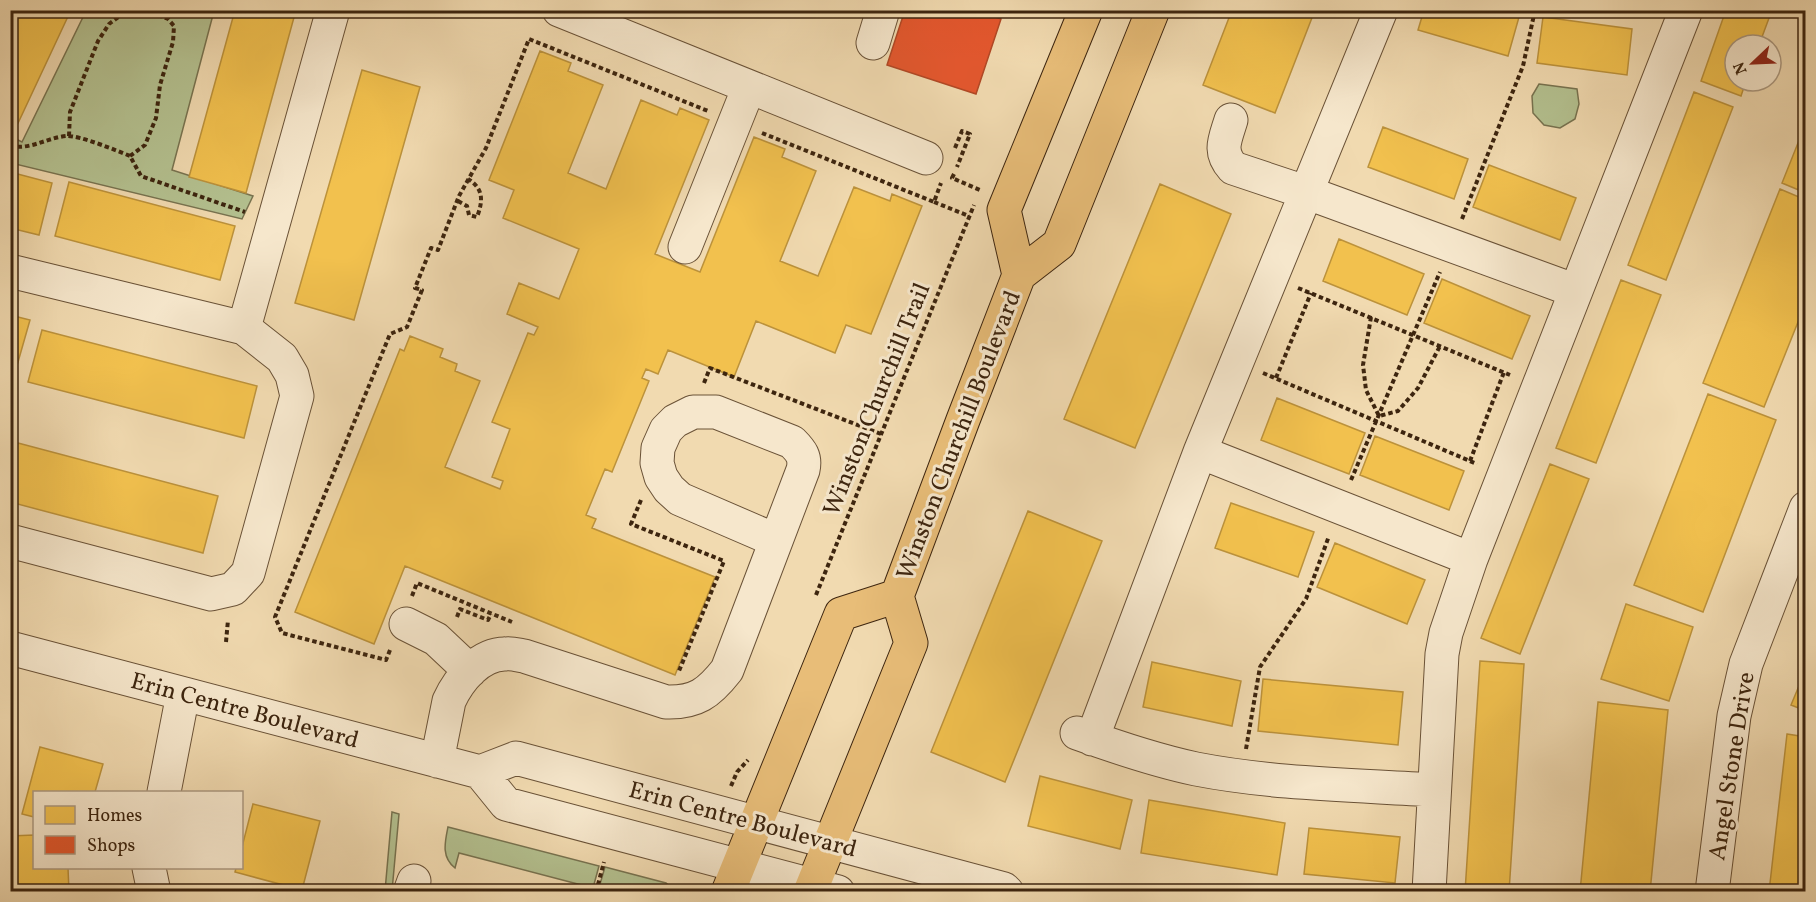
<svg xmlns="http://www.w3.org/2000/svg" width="1816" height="902" font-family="Vollkorn,serif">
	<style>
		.green { fill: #b4c190; stroke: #787350; stroke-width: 1.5 }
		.homes { fill: #f2c14e; stroke: #bc923b; stroke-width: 1.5 }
		.shops { fill: #e4572e; stroke: #b24825; stroke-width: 1.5 }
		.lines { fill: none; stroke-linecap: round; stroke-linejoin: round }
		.minor-casing { stroke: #6a5237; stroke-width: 35 }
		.major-casing { stroke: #3d250f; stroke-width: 35 }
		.path { stroke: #3d250f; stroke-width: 4; stroke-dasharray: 4.5 3; stroke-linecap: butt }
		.minor { stroke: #f6e7cc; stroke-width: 33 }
		.major { stroke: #e8bd78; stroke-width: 33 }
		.labels { text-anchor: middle; stroke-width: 6; stroke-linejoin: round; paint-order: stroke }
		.street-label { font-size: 24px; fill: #3d250f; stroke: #f6e7cc }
	</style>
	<rect width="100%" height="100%" fill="#f1dab0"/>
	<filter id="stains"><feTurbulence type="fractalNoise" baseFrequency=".00333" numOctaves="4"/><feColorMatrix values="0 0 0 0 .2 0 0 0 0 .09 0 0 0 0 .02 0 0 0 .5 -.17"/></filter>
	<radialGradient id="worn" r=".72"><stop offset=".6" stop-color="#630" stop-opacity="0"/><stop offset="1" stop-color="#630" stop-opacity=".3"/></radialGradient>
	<path class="green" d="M86 11H214L172 170 253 196 242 219 11 163 10 136 22 142Z
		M1539 84 1577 89 1579 104 1575 119 1560 128 1544 125 1533 113 1532 96Z
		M392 812 399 814 392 891H385Z
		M448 827 599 866 593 888 459 853 455 868C441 857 445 842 448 827Z
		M605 867 666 883 675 891H598Z"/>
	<path class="homes" d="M10 10H71L12 136 10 135Z
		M235 10H296L246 193 189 177Z
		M1232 10H1315L1275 113 1203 85Z
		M1424 10H1521L1508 56 1418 30Z
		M1726 10H1772L1759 45H1735V81H1746L1741 96 1701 81Z
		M1543 17 1632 29 1627 75 1537 63Z
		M540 51 571 63 568 71 603 85 568 173 606 189 641 100 677 115 680 108 709 120 655 254 700 272 754 137 785 149 782 157 816 171 780 261 818 276 854 187 890 201 892 194 922 206 871 334 846 325 835 353 756 321 734 377 668 350 658 374 646 369 642 378 649 381 612 472 605 469 586 515 596 519 592 528 715 577 675 675 405 566 374 644 295 612 400 349 404 351 410 336 443 349 440 357 457 364 455 371 480 381 445 467 500 489 503 481 492 477 510 429 492 422 528 333 534 335 538 327 507 314 519 283 559 299 579 249 503 218 514 190 489 180Z
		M362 70 420 87 354 320 295 303Z
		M1694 92 1733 107 1666 280 1628 265Z
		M1806 123V193L1782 183Z
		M1383 127 1468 159 1454 199 1368 167Z
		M1489 165 1576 198 1560 240 1473 207Z
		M10 172 52 183 39 235 10 228Z
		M69 182 235 226 220 280 55 236Z
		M1160 184 1231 214 1135 448 1064 419Z
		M1780 189 1806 200V302L1764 407 1703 383Z
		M1339 239 1424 274 1407 315 1323 281Z
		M1442 279 1530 316 1512 359 1424 323Z
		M1621 280 1661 295 1596 463 1556 448Z
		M10 315 30 320 14 376 10 375Z
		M42 330 257 386 244 438 28 382Z
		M1708 394 1776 420 1703 612 1634 585Z
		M1277 398 1365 433 1349 474 1261 440Z
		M1375 436 1464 471 1449 510 1360 475Z
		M18 443 218 496 203 553 10 502V472Z
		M1550 464 1589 479 1520 654 1481 638Z
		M1231 503 1314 532 1298 577 1215 548Z
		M1028 511 1102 541 1005 782 931 752Z
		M1335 543 1425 580 1407 624 1317 587Z
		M1626 604 1693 627 1669 701 1601 679Z
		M1480 661 1524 664 1509 892H1465Z
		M1152 662 1241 681 1232 726 1143 707Z
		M1806 669V711L1791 705Z
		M1263 679 1403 692 1398 745 1258 731Z
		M1598 702 1668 710 1650 892H1580Z
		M1787 734 1806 737V892H1769Z
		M40 747 103 764 95 792H34V817L22 814Z
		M1040 776 1132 800 1120 849 1028 826Z
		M1149 800 1285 823 1277 875 1141 853Z
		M253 804 320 821 302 890 235 872 236 868H242V847Z
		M1309 828 1400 837 1395 883 1304 874Z
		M34 835V868H68L69 892H10V836Z"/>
	<path class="shops" d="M905 10H974L1001 19 976 94 887 65Z"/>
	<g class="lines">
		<defs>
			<path id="minor" d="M559 10 926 158
				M873 43 883 10
				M1231 120C1225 140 1218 151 1233 168L1308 193 1576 291
				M685 247 749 87
				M10 271 244 328 282 358 292 375 297 396 248 573 233 589 211 594 10 541
				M244 328 333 10
				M1200 452 1471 559
				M406 624 436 639 470 671
				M10 648 480 772 506 804 838 892
				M1077 733C1113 746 1158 761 1196 769 1273 784 1355 785 1433 790
				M1092 739 1200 452 1381 10
				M437 761 449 701C459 679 480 654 505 654 511 653 518 655 524 656L666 702C696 703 709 693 727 670L803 470C806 457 801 451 792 442L716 412H693L675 421 666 430 658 448 657 463 661 477 669 489 680 499 775 540
				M480 772 516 758 1004 889 1007 892
				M164 792 183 694
				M149 868 154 892
				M410 892 414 881
				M1429 892 1442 654 1446 633 1471 559 1686 10
				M1712 892 1734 716 1746 664 1806 508"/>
			<path id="major" d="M1019 275 1004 210 1086 10
				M728 892 841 614 897 596
				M810 892 911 643 897 596 963 420 1019 275 1059 244 1153 10"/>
		</defs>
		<use href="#minor" class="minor-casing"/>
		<use href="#major" class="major-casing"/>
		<path class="path" d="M762 133 934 202 941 183
			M69 136 70 112 98 41 109 24 128 10
			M10 146C31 150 46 138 66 136 79 135 118 151 130 156L141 176 245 212
			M955 148 962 131 970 134 957 167
			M130 156 145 145 156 118 160 85 173 42 174 26 168 19 146 10
			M954 174 952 178 980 190
			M458 201 467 206 469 215 477 217C483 201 484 189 468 179
			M934 202 969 216
			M1462 219 1523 66 1535 10
			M1298 288 1510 375
			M1371 317 1363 365 1366 390 1379 416 1398 411 1418 388 1440 346
			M1263 373 1477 464
			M1276 378 1311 293
			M704 383 710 368 881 434
			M1470 461 1504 372
			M1351 480 1440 272
			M641 500 631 524 724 561 679 671
			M816 595 974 205
			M412 596 417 583 512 622
			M457 617 460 609 488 620 491 614
			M226 642 228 620
			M390 650 386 660 282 633 275 617 390 334 407 327 422 290 415 288 431 248 438 250 459 196 486 148 529 39 708 111
			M1246 749 1260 667 1306 599 1329 536
			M731 786 737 772 748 760
			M596 892 604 862"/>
		<use href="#minor" class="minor"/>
		<use href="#major" class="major"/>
	</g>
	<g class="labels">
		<g class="street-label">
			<text transform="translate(876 399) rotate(-68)" y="8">Winston Churchill Trail</text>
			<text transform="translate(958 435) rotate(-69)" y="8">Winston Churchill Boulevard</text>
			<text transform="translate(245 710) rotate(15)" y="8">Erin Centre Boulevard</text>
			<text transform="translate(1731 766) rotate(-81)" y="8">Angel Stone Drive</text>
			<text transform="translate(743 819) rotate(15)" y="8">Erin Centre Boulevard</text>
		</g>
	</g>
	<rect width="1816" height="902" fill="none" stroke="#f1dab0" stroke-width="36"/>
	<rect x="12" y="12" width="1792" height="878" fill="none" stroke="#3d250f" stroke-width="3"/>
	<rect x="18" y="18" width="1780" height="866" fill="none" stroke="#3d250f" stroke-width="1.5"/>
	<rect x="33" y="791" width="210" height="78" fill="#f6e7cc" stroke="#ac9980" stroke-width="1.5"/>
	<rect x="45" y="806" width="30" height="18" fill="#f2c14e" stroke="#ac9980" stroke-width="1.5"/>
	<text x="87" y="821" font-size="18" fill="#3d250f">Homes</text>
	<rect x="45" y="836" width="30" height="18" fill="#e4572e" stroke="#ac9980" stroke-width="1.5"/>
	<text x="87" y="851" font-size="18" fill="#3d250f">Shops</text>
	<g transform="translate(1753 63) rotate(247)"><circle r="28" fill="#f6e7cc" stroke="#ac9980" stroke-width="1.5"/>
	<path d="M0-4.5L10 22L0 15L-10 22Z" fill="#8f2418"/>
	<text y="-9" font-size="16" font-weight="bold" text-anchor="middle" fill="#3d250f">N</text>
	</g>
	<rect width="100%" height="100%" filter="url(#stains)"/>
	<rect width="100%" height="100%" fill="url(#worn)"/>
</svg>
